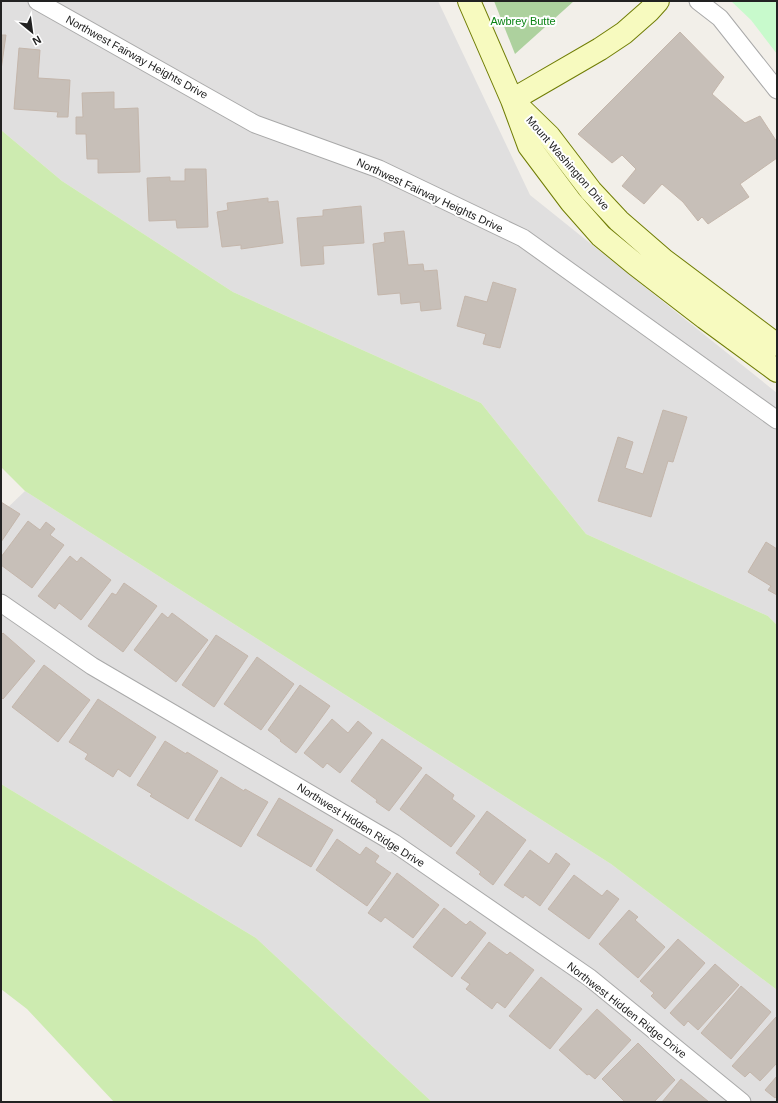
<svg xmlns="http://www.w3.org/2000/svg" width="778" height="1103" font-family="Helvetica,sans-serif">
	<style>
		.residential { fill: #e0dfdf }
		.grass { fill: #cdebb0 }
		.forest { fill: #add19e }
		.park { fill: #c8facc }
		.building { fill: #c7bfb8; stroke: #c4b6ab }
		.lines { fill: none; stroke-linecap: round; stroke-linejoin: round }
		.street-casing { stroke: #a9a9a9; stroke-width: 19 }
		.secondary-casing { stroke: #707d05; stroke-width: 24 }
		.street { stroke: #fff; stroke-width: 17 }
		.secondary { stroke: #f7fabf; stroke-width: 22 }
		.labels { text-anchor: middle; stroke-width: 4; stroke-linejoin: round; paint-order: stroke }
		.park-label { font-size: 11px; fill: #0c8416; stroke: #fff }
		.street-label { font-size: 11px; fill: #222; stroke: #fff }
	</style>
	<rect width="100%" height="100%" fill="#f2efe9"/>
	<path class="residential" d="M1 1H438L530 195 777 393V625L768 616 586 534 481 403 233 292 62 181 1 130Z
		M25 491 611 864 777 990V1102H432L256 938 1 784V514Z"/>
	<path class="grass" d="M1 130 62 181 233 292 481 403 586 534 768 616 777 625V990L611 864 25 491 1 467Z
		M1 784 256 938 432 1102H114L27 1009 1 989Z"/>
	<path class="forest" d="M494 1H574L515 54Z"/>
	<path class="park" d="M731 1H777V54L751 20Z"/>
	<path class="building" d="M680 32 724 77 712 94 745 123 760 116 777 142V158L740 184 749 197 708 224 702 217 698 221 683 202 662 184 644 204 622 186 636 169 622 155 612 163 578 134Z
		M1 35H6L1 70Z
		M19 48 40 50 38 78 70 80 68 117H57L58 112 14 109Z
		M114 92V109L138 108 140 172 98 173V159H87L86 134H76V117H83L82 93Z
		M185 169H206L208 227 177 228 176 220 149 221 147 178 170 177V181H185Z
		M268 198V202L278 201 283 243 241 249V245L222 247 217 212 228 210 227 203Z
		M361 206 364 243 323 246 324 264 301 266 297 218 323 216V210Z
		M404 231 408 265 423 264 424 271 437 270 441 309 421 311 420 302 401 304 400 293 378 295 373 244 385 242 384 233Z
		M493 282 516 289 500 348 483 344 486 334 457 326 465 296 487 302Z
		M663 410 687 417 673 462 668 461 651 517 598 501 618 437 633 442 625 468 643 474Z
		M1 502 20 514 1 542Z
		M28 521 40 530 46 522 55 529 50 535 64 545 32 588 1 565V557Z
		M766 542 777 549V595L768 590 771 586 748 572Z
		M70 556 77 562 81 557 111 580 81 620 59 603 55 609 38 596Z
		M124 583 157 606 123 652 88 626 112 593 116 595Z
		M162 613 168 618 172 613 208 640 176 682 134 650Z
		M3 633 35 661 3 699 1 697V635Z
		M216 635 248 656 214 707 182 685Z
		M257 657 294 684 261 730 224 704Z
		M44 665 90 700 58 742 12 707Z
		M300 685 330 706 296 753 280 741 281 740 268 730Z
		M98 699 156 737 130 777 118 769 113 777 85 759 88 754 69 742Z
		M332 719 348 733 358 721 372 733 340 773 327 763 323 768 304 753Z
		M382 739 422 768 389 811 376 802 377 800 351 781Z
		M165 741 186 754 187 752 218 771 188 819 150 796 152 794 137 785Z
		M426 774 454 795 452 799 475 816 451 847 400 809Z
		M221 777 244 791 245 789 268 802 241 847 195 820Z
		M279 798 333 830 311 867 257 835Z
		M487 811 526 840 493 885 479 874 481 872 456 853Z
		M337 839 360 855 366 847 379 856 375 862 391 873 367 906 316 870Z
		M530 850 549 864 556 853 570 864 540 906 525 895 523 898 504 885Z
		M397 873 439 905 413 938 385 917 381 922 368 913Z
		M574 875 602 896 607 890 619 899 589 939 548 909Z
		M444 908 466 925 470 921 486 933 452 977 413 947Z
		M629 910 638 917 635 920 665 947 638 978 599 944Z
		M678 939 705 963 665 1009 651 996 654 993 640 981Z
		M489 942 507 955 510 952 534 970 505 1008 497 1002 492 1009 466 989 470 984 461 978Z
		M715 964 739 985 698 1030 688 1021 684 1026 670 1013Z
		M541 977 582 1009 550 1049 509 1016Z
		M741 986 771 1012 731 1059 701 1033Z
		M597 1009 631 1040 595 1079 589 1074 587 1075 559 1050Z
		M776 1017 777 1018V1063L760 1081 750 1072 745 1077 732 1066Z
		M638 1043 675 1080 654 1102H625L602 1079Z
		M777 1076V1096L775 1098 765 1090Z
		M681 1079 709 1102H662Z"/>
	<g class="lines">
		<defs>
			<path id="street" d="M37 1 255 124 379 169 523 238 777 420
				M698 1 720 18 777 90
				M1 603 92 666 394 843 590 978 742 1102"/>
			<path id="secondary" d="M469 1 512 100 529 146 571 202 601 236 635 264 705 318 777 371
				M512 100 600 49 624 33 649 11 658 1
				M516 104 549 136 591 191 619 221 664 260 777 345"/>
		</defs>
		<use href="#street" class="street-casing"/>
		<use href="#secondary" class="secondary-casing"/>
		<use href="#street" class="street"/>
		<use href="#secondary" class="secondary"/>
	</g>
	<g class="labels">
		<g class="park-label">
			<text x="523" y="25">Awbrey Butte</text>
		</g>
		<g class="street-label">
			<text transform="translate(137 57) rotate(29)" y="4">Northwest Fairway Heights Drive</text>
			<text transform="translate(568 163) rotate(49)" y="4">Mount Washington Drive</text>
			<text transform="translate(430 195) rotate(25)" y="4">Northwest Fairway Heights Drive</text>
			<text transform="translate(361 825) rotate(32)" y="4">Northwest Hidden Ridge Drive</text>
			<text transform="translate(627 1010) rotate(38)" y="4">Northwest Hidden Ridge Drive</text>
		</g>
	</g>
	<rect width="778" height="1103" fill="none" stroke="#222222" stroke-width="4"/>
	<g transform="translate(32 32) rotate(151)" stroke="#ffffff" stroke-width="3" paint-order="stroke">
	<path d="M0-3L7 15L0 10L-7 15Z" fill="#222222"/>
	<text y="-6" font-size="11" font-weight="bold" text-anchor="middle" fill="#222222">N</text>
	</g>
</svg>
